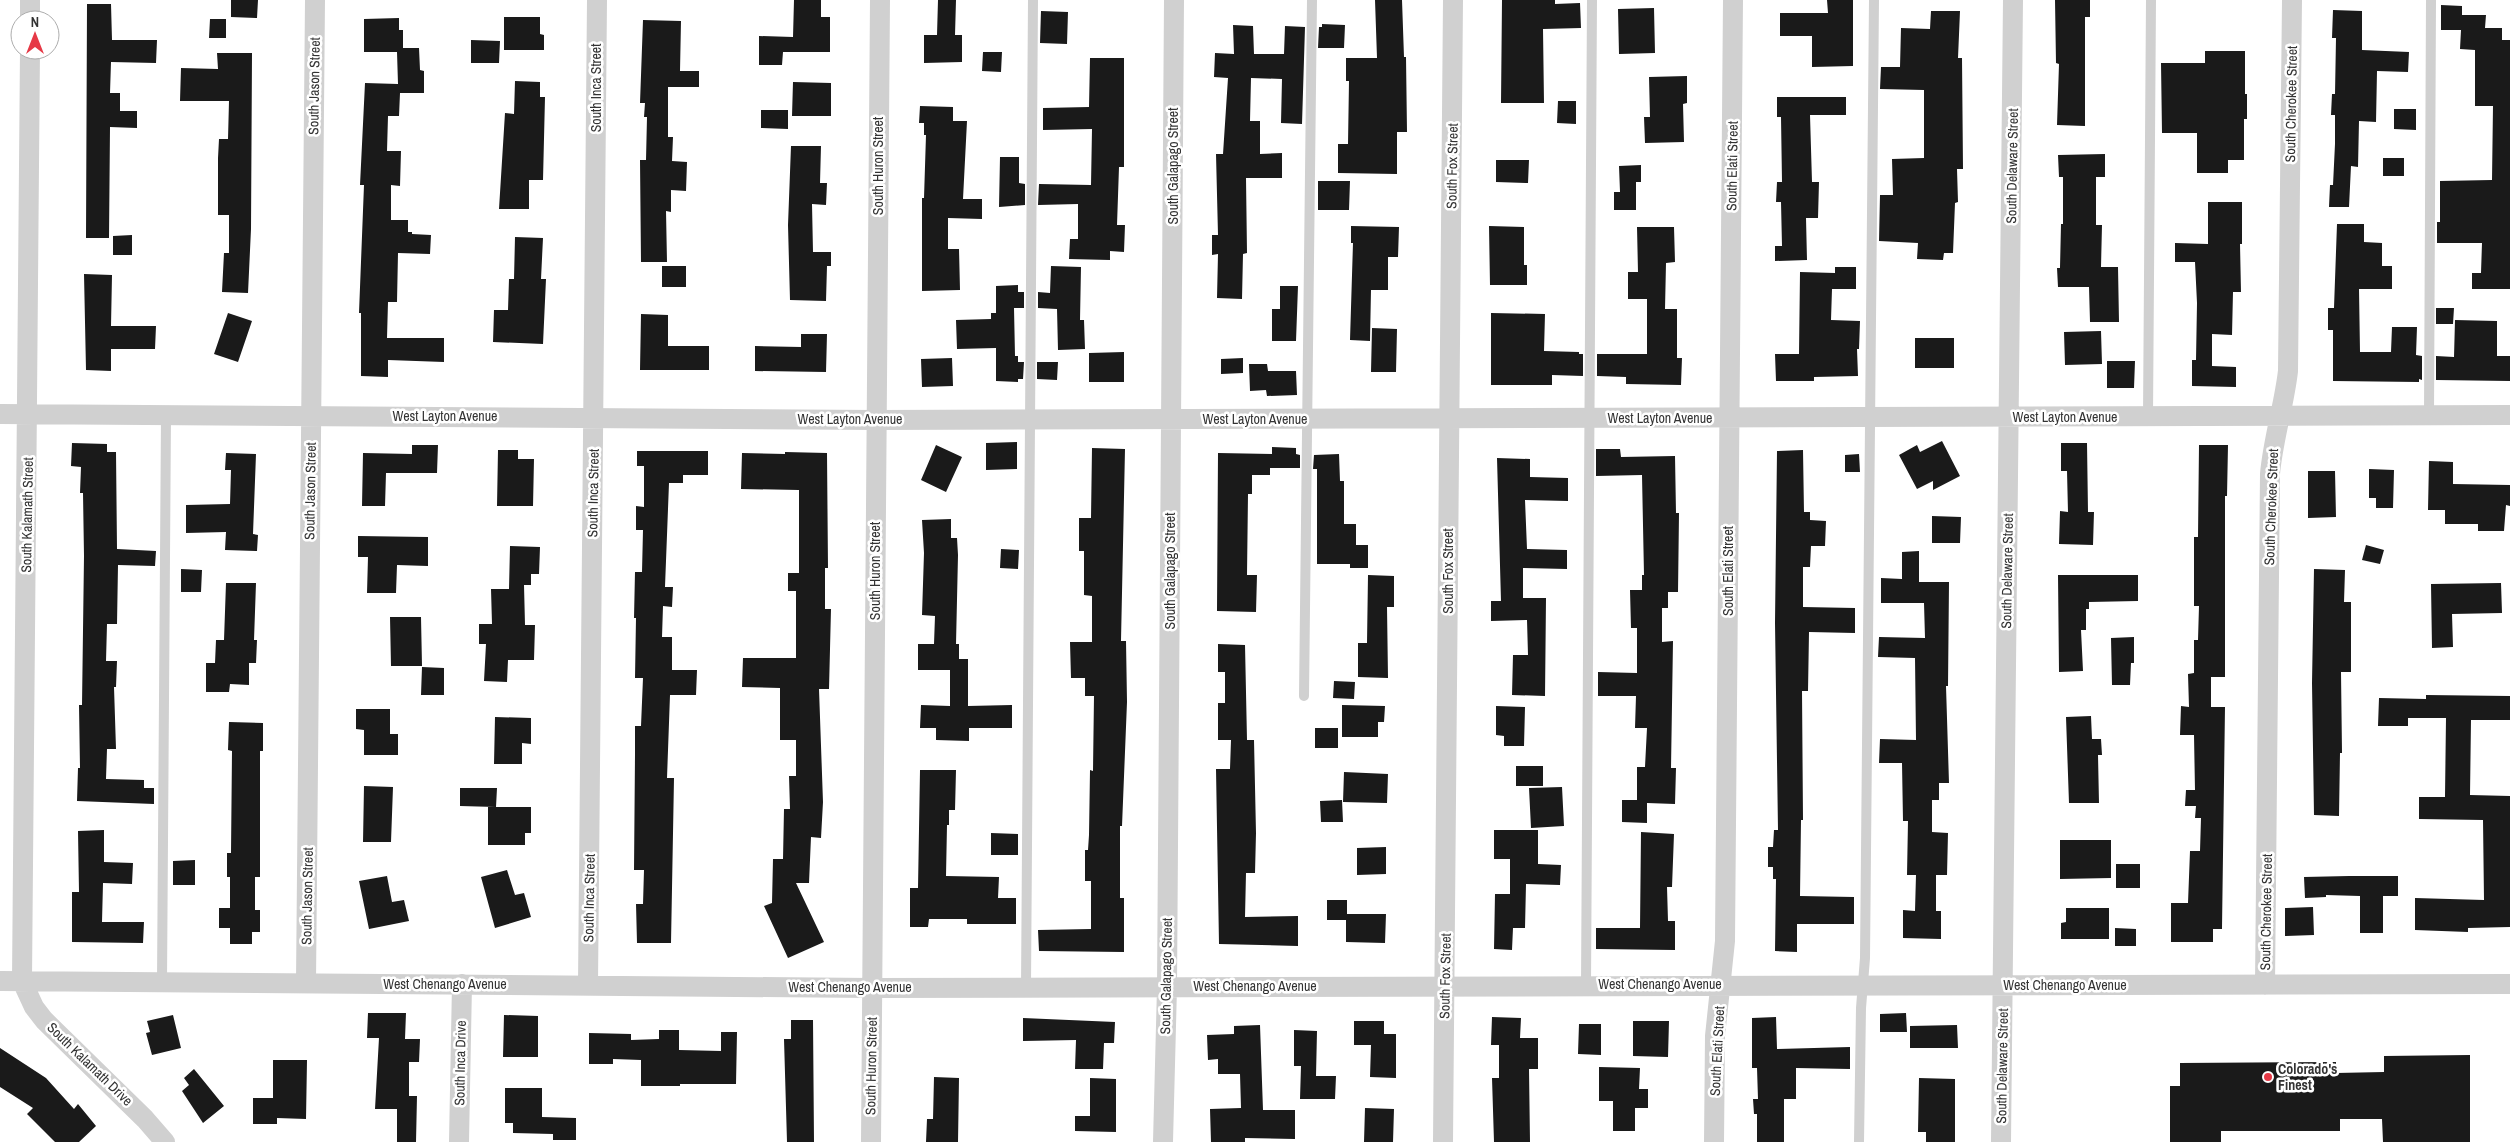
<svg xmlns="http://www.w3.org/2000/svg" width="2510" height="1142" font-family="'Archivo Narrow',sans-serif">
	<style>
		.building { fill: #1a1a1a }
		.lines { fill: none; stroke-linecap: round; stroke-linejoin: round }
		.service { stroke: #d0d0d0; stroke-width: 10 }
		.minor { stroke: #d0d0d0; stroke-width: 20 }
		.poi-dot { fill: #e63946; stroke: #fff; stroke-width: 2 }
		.labels { text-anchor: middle; stroke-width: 5; stroke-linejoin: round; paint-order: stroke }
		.street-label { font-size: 14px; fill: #333; stroke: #fff }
		.poi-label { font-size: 14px; font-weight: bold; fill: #333; stroke: #fff; text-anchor: start }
	</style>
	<rect width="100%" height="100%" fill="#fff"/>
	<path class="building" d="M231 0H258L257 18 231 17Z
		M794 0H821V17H830V52H783L782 65H759V36L793 37Z
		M938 0H956L955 35H962V62L924 63V35H937Z
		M1375 0H1402L1404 57H1406L1407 132H1397V174L1338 173V144H1348L1349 81H1346V58H1377Z
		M1502 0H1555V4L1580 3 1581 28 1543 29 1544 103H1501Z
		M1827 0H1853V66L1812 67V36H1780V13H1828Z
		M2055 0H2090V17H2085V126L2057 125 2059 64 2056 63Z
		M87 4H111L112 40H157L156 63 111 62 110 93H120V111H137V128L110 127 109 238H86Z
		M2441 5 2462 6V15H2486L2485 28H2502V40H2510V289H2472V273H2481L2482 243H2437V222H2440V181L2492 180 2493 106H2475V50L2460 49 2461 30H2441Z
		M1654 8 1655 53 1619 54 1618 9Z
		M2333 10 2362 11V50L2409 52 2408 72 2377 71 2376 122 2359 121 2358 167 2351 166 2349 207H2329L2330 185H2333L2335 144V115H2331L2332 94H2335L2336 38H2332Z
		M1041 11 1068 12 1067 44 1040 43Z
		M1931 11H1960L1958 58H1962L1963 169H1957L1958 202 1955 203 1953 253H1944L1943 260 1917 259 1918 243 1879 241 1880 195H1893L1892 159 1924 158V90L1880 89 1881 67H1900L1901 28 1930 29Z
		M504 17H540V34L544 35V50H504Z
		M399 18V30H403V48H419L420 70 424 71V93H400L399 116H388L387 151H401L400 186 391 185V220H408V232H412V234L431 235 430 254 398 253 397 302H388L387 338H444V362L388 360V377L361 376V313H359L364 185H360L365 83 398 84 397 52H364V19Z
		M210 19H226V38H209Z
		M643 20 681 21 680 71H699V87H668V137H673L672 161 687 162 686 191 671 190V212L666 211 667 262H641L640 160H646L647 117H644L645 103H640Z
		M1322 24 1345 25 1344 48H1318L1319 27H1322Z
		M1233 25 1253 26 1254 54H1284L1285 26 1305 27 1302 124 1281 123 1282 79 1251 78 1250 121H1260V154L1282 153V178H1246L1247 253 1243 254 1242 299 1217 298 1218 254 1212 255V235H1218L1216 154H1223L1228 78 1214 77 1215 53 1234 54Z
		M471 40 500 41 499 63H471Z
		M2205 51H2245V94H2247V119H2244V160H2228V173H2197V133H2162L2161 63H2205Z
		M983 52H1002L1001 72 982 71Z
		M217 53H252L251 229 248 293 222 292 224 253H229V215H218V158L219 139H228L229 101H180L181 68 218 69Z
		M1090 58H1124V167H1119L1117 225H1125L1124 252 1110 251V260L1069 259 1070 239H1078V204L1038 205 1039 184 1091 185 1092 129 1043 130V108L1089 107Z
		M1687 76V103L1683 104 1684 142 1645 143 1644 117H1650L1649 77Z
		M515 81 540 82V97H545L543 180H529V209H499L505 113 514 114Z
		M793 82 831 83V116H792Z
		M1777 97H1846V115H1810L1812 182H1819L1818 218H1806L1807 260 1775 261V246H1782L1781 202H1776L1777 182H1782L1781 117H1777Z
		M1558 101H1576V124L1557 123Z
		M920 106 953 107V121H967L963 199H982V219L948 218V249H959L960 290 922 291V198H924L926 135H924V123H919Z
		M2394 109H2416V130L2394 129Z
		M761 110H788V129L761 128Z
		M791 146H821L820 183H827L826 205 812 204 813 252H831V266H827L826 301 790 300 788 225Z
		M2105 154V177H2096V225H2102L2101 267H2118L2119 322H2090L2089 287H2058L2057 268H2060L2061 224H2063V177H2059L2058 155Z
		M1000 157H1019V183L1025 184V205L999 207Z
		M2383 158H2404V176H2383Z
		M1496 160H1529L1528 183 1496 182Z
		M1641 165V182H1636V210H1614V192H1620L1619 166Z
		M1318 181H1350L1349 210H1318Z
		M2208 202H2242V244H2240L2241 292H2233L2232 335 2212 334V366L2236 367V387L2192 386V360H2196L2197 303 2195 262H2175V243L2208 244Z
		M2337 224H2364V242L2382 243V266H2392V289H2359L2360 352H2391L2392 327H2417L2416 355 2422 356V380L2419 379V382L2333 381V330H2328V308H2334Z
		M1351 226 1399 227 1398 257H1388V290H1371L1370 341 1350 340 1353 243H1351Z
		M1489 226 1524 227V265H1527V285H1490Z
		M1637 227H1674L1675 262 1666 263 1665 309H1677V358H1682L1681 385 1626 384V377L1597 376V354H1647V299H1628V272H1638Z
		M132 235V255H113V236Z
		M515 237 543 238 541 279H546L543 344 493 342 494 310H508L509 279H514Z
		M662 266H686V287H662Z
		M1051 266 1081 267 1080 320H1084L1085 349 1058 350 1057 309 1038 308V292L1050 293Z
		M1835 267H1856V289H1832L1831 320 1860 321 1859 349H1857L1858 376 1814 377V381H1776L1775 354H1799L1800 272 1835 273Z
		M84 274 112 275 111 326H156L155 349H111V371L86 370Z
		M1018 285V292H1024V308H1014L1015 356H1018V362H1024L1023 379H1018V382L996 381V348L957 349 956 320 991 319V313H996V286Z
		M1280 286H1298L1296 341H1272V309H1280Z
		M2436 308H2454L2453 324H2436Z
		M228 313 252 321 238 362 214 354Z
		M1491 313 1545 314 1544 351 1579 352V354H1583V376L1552 375V385H1491Z
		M641 314 668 315V346H709V370H640Z
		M2455 320 2497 321V356H2510V381L2436 380V356L2454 357Z
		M1372 328 1397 329 1396 372H1371Z
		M2101 331 2102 364 2065 365 2064 332Z
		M801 334H827L826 372 755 371V346L801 347Z
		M1915 338H1954V368H1915Z
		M1124 352V382H1089V353Z
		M952 358 953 386 922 387 921 359Z
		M1243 358V373L1221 374V359Z
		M2107 361H2135L2134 388H2107Z
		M1037 362H1058L1057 380 1037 379Z
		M1249 364H1267L1268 371H1296L1297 395 1267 396 1266 390 1250 391Z
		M1942 441 1960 476 1933 490V481L1917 489 1899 455 1917 445 1920 452Z
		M1017 442V469L986 470V443Z
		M72 443 107 444V452H116L117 549 156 551 155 566 118 565 117 624H107L106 661H117L116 687H114L116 749H107L106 779 144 780V788H154V804L77 801 78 768H80L79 705H82L84 556 83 493H80L81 467 71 466Z
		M2061 443H2087L2088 512H2094L2093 545 2059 544 2060 511 2068 512 2067 471H2061Z
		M412 445H438L437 473H386L385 506H362L363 453 412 454Z
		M936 445 962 457 946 492 921 480Z
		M2199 445H2228L2227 496H2225V677H2211V707H2225L2222 929H2213V942H2171V903H2188L2190 851H2200L2201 818H2195L2196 806H2185L2186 790H2195L2194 735H2180L2181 706 2189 707 2188 674 2194 673V640H2198L2199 606H2194V537H2198Z
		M1272 447 1296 448V454L1300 455V468H1270V475H1252V494H1248L1247 575H1257L1256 612 1217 611 1218 453 1272 454Z
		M1092 448 1125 449 1121 641H1126L1127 702 1122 826H1120V898H1124V952L1039 951 1038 930 1091 929V881H1085V850H1088L1089 835 1090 770 1093 771 1094 696H1085V678H1071L1070 642H1092V596L1084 595V551H1079V518H1091Z
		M1596 449H1620L1621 457 1675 456 1676 513H1679L1678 592H1668V608H1662V642L1673 641 1671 768H1676L1675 804 1647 803V823L1622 822V800H1637V767H1645L1647 728H1635L1636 696H1598V672L1637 673V628H1631L1630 590H1642V575H1644L1642 475 1596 476Z
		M498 450H518V459H534L533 506H497Z
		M1803 450 1804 512H1810V520L1826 521 1825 546H1811L1810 567H1803V607L1855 608V633L1809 632 1808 691H1802L1803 820H1801L1800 896 1854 897V924H1797V952L1775 951 1776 879H1773V867H1768V847H1773L1774 830H1778L1775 623 1777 451Z
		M637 451H708V475H683V483H669L665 587H673L672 607 663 606 662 637H672V670H697L696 695H670L667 778H674L671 943H637L636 904H643L644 870H634L635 755V726H641L643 678H635L636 618H634L635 572H642L643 530H636V506L644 507V466H637Z
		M785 452 827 453 828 568H825V609H831L829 689H819L823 802 821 838 811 837 809 883H796L824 942 788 958 764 906 772 903 773 859H783L784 809H790L789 776H796V740H780V688L742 687 743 658H796V591H788V573H799V490L741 489 742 453 785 454Z
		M226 453 256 454 253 534 258 535 257 551 225 550 226 532 186 533V505L230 504 231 470H225Z
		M1339 454 1340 481H1344V524H1356V545H1368V568H1350V564H1317V469H1313L1314 455Z
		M1859 454 1860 472H1845V455Z
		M1497 458 1530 459V477L1568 478V501L1525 500 1527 549 1567 550V569L1523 568V598H1546L1545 696 1512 695 1513 655H1528L1527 620 1491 621V601H1501Z
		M2429 461 2453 462V484L2510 485V506L2506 505 2504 531H2478V524H2445V510H2428Z
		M2369 469 2394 470 2393 508H2376V498H2369Z
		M2308 471H2335L2336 517 2308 518Z
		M1932 516 1961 517 1960 543H1932Z
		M951 519V538H957L958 555 956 644H959V659H968V706L1012 705V728H969V741L936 740V728H920L921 705 950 706V670H918V644H934L935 616 922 615 924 553 922 520Z
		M358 536 428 537V566L397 565 396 593H367L368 557H358Z
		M2366 545 2384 550 2380 564 2362 560Z
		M510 546 540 547 539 574H531V585H524L525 625H535L534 660H508L507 682 484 681 486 644H479V624H492L491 589H509Z
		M1001 549 1019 550 1018 569 1000 568Z
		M1919 551V582H1949L1948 686H1946L1949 783H1939V800H1932V832L1948 833 1947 875H1936V911H1941V939L1903 938V910L1915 911 1916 875H1907L1908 821H1903L1902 763H1879L1880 739 1916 740 1915 658 1878 657 1879 637 1925 638 1924 603H1881V578L1902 579V552Z
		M181 569 202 570 201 592H181Z
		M2314 569 2345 570 2344 602H2351V672H2341L2342 753H2340L2339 816 2314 815 2312 683Z
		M1368 575 1394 576V607H1387L1388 678 1358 677V643H1367Z
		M2058 575H2138V601L2089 602V609H2086V630H2081L2083 671 2059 672Z
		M226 583H256L254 640H257L256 663H249V685L230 684 229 692H206V663H215L216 640H224Z
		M2501 583 2502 613 2452 614 2453 647 2432 648 2431 584Z
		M390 617H421L422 666H391Z
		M2134 637V663H2131L2130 685H2112L2111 638Z
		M1218 644 1245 645 1247 740H1254L1256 833 1255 873H1246L1245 917 1298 916V946L1219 944 1216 769H1230L1231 740H1218V703H1225V672H1218Z
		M422 667 444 668V695H421Z
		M1334 681 1355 682 1354 699 1333 698Z
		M2426 695 2510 696V720H2471L2470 795 2510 796V927L2468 928V932L2415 930V898L2484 900 2483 820 2419 819V797H2445L2446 718H2408V726H2378L2379 698 2426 699Z
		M1342 705 1385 706 1384 722H1378V737H1342Z
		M1496 706 1525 707 1524 746H1504V736L1496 735Z
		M356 709H390V734H398V755H364V730L356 729Z
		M2091 716 2092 739H2101L2102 755H2098L2099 803H2069L2066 717Z
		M495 717 531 718V744L522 743V764H494Z
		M229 722 263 723V751H260V877H255V910H260V932H252V944H230V928H219V908H230V877H227V853H231L232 751 228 750Z
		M1315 728H1338V748H1315Z
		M1516 766H1543V786H1516Z
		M920 770H956L955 810H949V825H947L946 876 999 877 998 898H1016V924H967V919H929L928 927H910V888H918Z
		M1344 772 1388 774 1387 803 1343 802Z
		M364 786 393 787 391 842H363Z
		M1562 787 1564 826 1531 828 1529 788Z
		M460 788H497L496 807 460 806Z
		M1342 800 1343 822H1321L1320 801Z
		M488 807H531V833H525V845H488Z
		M104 830V862L133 863 132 884 103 883 102 922H144L143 943 72 942V892H79L78 831Z
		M1494 830H1538V864L1561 865 1560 885 1526 884 1525 928H1513L1512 950 1494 949 1495 894H1510V859H1494Z
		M1641 832 1674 834 1672 887H1667L1668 921H1675V950L1596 949V928H1640Z
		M991 833 1018 834V855H991Z
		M2060 840H2111V878L2060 879Z
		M1386 847V874L1357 875V848Z
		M195 860V885H173V861Z
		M2116 864H2140V888H2116Z
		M507 870 515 895 524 893 531 917 495 928 481 877Z
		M387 876 392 902 404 900 409 921 369 929 359 881Z
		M2349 876H2398V896H2383V933H2360V896L2326 895V897L2305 898 2304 877Z
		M1327 900H1347V914H1386L1385 943 1346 942V920H1327Z
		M2313 907 2314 935 2285 936V908Z
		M2066 908H2109V939H2061V923L2066 922Z
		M2115 928 2136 929V946H2115Z
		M368 1013H406L405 1039H420L419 1062H409V1096H417L416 1142H397V1109H375L379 1038H367Z
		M1906 1013 1907 1032H1880V1014Z
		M173 1015 181 1048 152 1055 146 1033 150 1032 147 1021Z
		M504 1015 538 1016V1057H503Z
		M1492 1017 1521 1018 1520 1038H1538V1069H1529L1530 1142H1494L1492 1078H1499V1045H1491Z
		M1776 1017 1777 1049 1850 1047V1069L1796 1068V1099H1784V1142H1757V1114H1754L1753 1099H1758L1757 1068H1752V1018Z
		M1023 1018 1115 1022 1114 1043H1104L1103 1069H1075L1076 1040 1023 1041Z
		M791 1020H813L814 1142H787L784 1039H791Z
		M1354 1021H1384V1034H1396V1078L1370 1077 1371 1045H1354Z
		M1633 1021H1669L1668 1057 1633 1056Z
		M1579 1024H1601V1055L1578 1054Z
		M1260 1025 1263 1110H1295V1139L1245 1138V1142H1211L1210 1109 1241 1108 1240 1074H1218V1059L1208 1060 1207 1035 1234 1034V1026Z
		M1957 1025 1958 1048H1910V1026Z
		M659 1030H679V1050L721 1051V1032H737L736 1084H680V1086H641V1060L613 1059V1064H589V1033L631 1034V1040L659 1039Z
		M1294 1030 1317 1031 1316 1076H1336L1335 1099H1300L1301 1066H1294Z
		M0 1048 46 1078 74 1109 78 1104 96 1126 79 1142H55L27 1114 33 1108 0 1087Z
		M2470 1055V1142H2383L2382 1119H2340V1131H2221V1142H2170V1086H2180V1063L2336 1062V1073L2384 1072V1056Z
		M273 1060H307L306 1119 277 1118V1124H253V1098H273Z
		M1599 1067 1640 1068 1639 1089H1648V1108H1635V1131H1613V1101H1599Z
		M194 1069 224 1106 203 1123 182 1091 189 1085 184 1078Z
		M934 1077 959 1078 958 1142H926L927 1119H933Z
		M1090 1078 1116 1079V1132L1075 1131V1116H1090Z
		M1919 1078 1955 1079V1142H1926V1132H1918Z
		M505 1088H542V1117L576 1118V1140H553V1134L513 1133V1123H505Z
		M1365 1108 1394 1109 1393 1142H1364Z"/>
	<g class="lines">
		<path class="service" d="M2429 415 2431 0
			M2148 416 2151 0
			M1304 696 1312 0
			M162 982 166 415
			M1586 985 1592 0
			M1026 987 1033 0
			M1859 1142 1861 1008 1865 958 1874 0"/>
		<path class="minor" d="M30 20V0
			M30 50 22 981 34 1007 44 1020 145 1119 165 1142
			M0 414 876 420 2510 415
			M0 981 872 988 2510 984
			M306 983 315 0
			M588 985 597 0
			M2265 985 2270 474C2273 439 2284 406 2288 371L2292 0
			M459 1142 462 984
			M871 1142 880 0
			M1163 1142 1167 987 1174 0
			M1443 1142 1453 0
			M1714 1142 1715 1036 1725 941 1733 0
			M2001 1142 2013 0"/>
	</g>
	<circle class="poi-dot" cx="2268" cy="1077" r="5"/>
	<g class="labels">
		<g class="street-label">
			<text transform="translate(314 86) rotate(-89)" y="5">South Jason Street</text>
			<text transform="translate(596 88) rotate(-90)" y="5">South Inca Street</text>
			<text transform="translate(2291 104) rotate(-89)" y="5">South Cherokee Street</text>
			<text transform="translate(878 166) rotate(-90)" y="5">South Huron Street</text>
			<text transform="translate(1173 166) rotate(-90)" y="5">South Galapago Street</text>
			<text transform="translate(1452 166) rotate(-89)" y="5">South Fox Street</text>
			<text transform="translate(1732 166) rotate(-89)" y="5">South Elati Street</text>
			<text transform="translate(2012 166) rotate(-89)" y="5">South Delaware Street</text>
			<text x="445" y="421">West Layton Avenue</text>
			<text x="2065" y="422">West Layton Avenue</text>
			<text x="1660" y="423">West Layton Avenue</text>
			<text x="850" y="424">West Layton Avenue</text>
			<text x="1255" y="424">West Layton Avenue</text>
			<text transform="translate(310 491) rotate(-89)" y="5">South Jason Street</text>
			<text transform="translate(593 493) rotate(-89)" y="5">South Inca Street</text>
			<text transform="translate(2271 507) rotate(-88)" y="5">South Cherokee Street</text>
			<text transform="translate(27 515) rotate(-89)" y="5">South Kalamath Street</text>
			<text transform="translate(875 571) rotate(-90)" y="5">South Huron Street</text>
			<text transform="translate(1170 571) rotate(-90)" y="5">South Galapago Street</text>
			<text transform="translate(1448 571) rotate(-90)" y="5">South Fox Street</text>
			<text transform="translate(1728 571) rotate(-90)" y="5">South Elati Street</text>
			<text transform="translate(2007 571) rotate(-89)" y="5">South Delaware Street</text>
			<text transform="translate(307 896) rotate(-89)" y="5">South Jason Street</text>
			<text transform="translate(589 898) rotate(-89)" y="5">South Inca Street</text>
			<text transform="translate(2266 912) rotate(-89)" y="5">South Cherokee Street</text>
			<text transform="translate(1166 976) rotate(-89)" y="5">South Galapago Street</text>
			<text transform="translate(1445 976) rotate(-89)" y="5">South Fox Street</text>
			<text x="445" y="989">West Chenango Avenue</text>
			<text x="1660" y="989">West Chenango Avenue</text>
			<text x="2065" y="990">West Chenango Avenue</text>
			<text x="1255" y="991">West Chenango Avenue</text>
			<text x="850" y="992">West Chenango Avenue</text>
			<text transform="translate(1717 1051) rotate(-87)" y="5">South Elati Street</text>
			<text transform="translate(460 1063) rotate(-89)" y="5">South Inca Drive</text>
			<text transform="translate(90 1064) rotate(44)" y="5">South Kalamath Drive</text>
			<text transform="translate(871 1066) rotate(-89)" y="5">South Huron Street</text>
			<text transform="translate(2002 1066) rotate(-89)" y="5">South Delaware Street</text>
		</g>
		<g class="poi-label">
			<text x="2278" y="1074">Colorado's<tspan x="2278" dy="16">Finest</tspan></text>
		</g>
	</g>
	<g transform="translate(35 35)"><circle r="24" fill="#ffffff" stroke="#adadad"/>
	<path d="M0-4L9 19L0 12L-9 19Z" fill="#e63946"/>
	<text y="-8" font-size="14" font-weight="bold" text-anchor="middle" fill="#333333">N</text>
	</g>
</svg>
